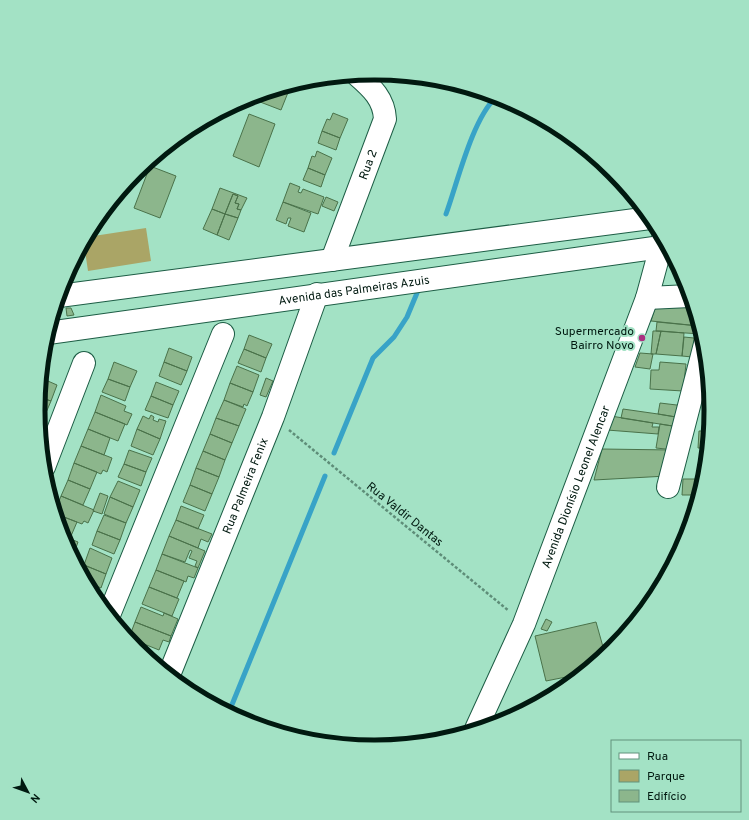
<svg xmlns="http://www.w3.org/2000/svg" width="749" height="820" font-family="Overpass,sans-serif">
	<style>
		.green { fill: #aaa566 }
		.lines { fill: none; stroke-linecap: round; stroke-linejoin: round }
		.stream { stroke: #38a3c7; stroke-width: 5 }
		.building { fill: #8cb68c; stroke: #4a724a }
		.minor-casing { stroke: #1d5d45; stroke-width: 24 }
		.path { stroke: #5e8d78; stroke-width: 2.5; stroke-dasharray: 3 2; stroke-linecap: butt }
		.minor { stroke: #fff; stroke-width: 22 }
		.poi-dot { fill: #ab2f81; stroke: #a3e2c5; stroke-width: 1.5 }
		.labels { text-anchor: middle; stroke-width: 4; stroke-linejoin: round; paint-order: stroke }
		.street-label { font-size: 12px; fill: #011910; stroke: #a3e2c5 }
		.poi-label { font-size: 12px; fill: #011910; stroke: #a3e2c5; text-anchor: end }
		.rim { fill: none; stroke: #011910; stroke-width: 5 }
	</style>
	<rect width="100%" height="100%" fill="#a3e2c5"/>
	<path class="green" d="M146 228 151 261 88 271 84 244 87 237Z"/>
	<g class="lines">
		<path class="stream" d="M446 214C458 181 472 120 496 97
			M334 453 373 358 394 337 407 317 417 293
			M229 712 325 476"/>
	</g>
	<path class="building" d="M291 85 281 110 255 100 257 96Z
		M333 113 348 119 340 138 322 131 327 119 330 120Z
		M249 114 275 124 259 167 233 156Z
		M197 125 193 136 185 132 188 130Z
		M322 131 340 138 336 150 318 143Z
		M317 151 332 158 325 175 308 168 312 156 315 157Z
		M150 166 176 176 160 218 134 208Z
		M308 168 325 175 321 187 303 180Z
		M290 183 300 187 298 192 301 193 303 189 324 197 318 214 283 202Z
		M220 188 247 198 241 210 237 209 239 204 235 203 238 196 233 194 225 214 212 209Z
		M233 194 238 196 235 203 239 204 237 209 241 210 238 218 225 214Z
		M326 197 338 202 334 211 322 206Z
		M283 202 311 213 304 232 288 226 291 218H288L286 224 276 220Z
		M212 209 225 214 217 235 203 229Z
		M225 214 238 218 229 240 217 235Z
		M656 305 693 307 699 326 651 321Z
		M66 308H71L74 315 67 316Z
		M657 322 699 326 701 334 656 331Z
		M653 331H661L656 354H651Z
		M661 331 684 333 682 356 656 354Z
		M249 335 272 344 266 358 244 349Z
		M684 337 694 338 692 357 682 356Z
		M169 348 192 357 187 371 164 362Z
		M244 349 266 358 261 372 238 363Z
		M640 353 653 354 650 369 635 367Z
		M114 362 137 371 130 387 108 379Z
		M164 362 187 371 181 385 159 376Z
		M660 362 686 364 683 391 650 389 651 370H659Z
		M237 366 259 375 253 392 230 383Z
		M41 378 57 385 51 401 39 397Z
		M266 378 273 381 266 397 260 395Z
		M108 379 130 387 125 401 102 392Z
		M156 382 179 391 173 405 151 396Z
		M230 383 253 392 247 406 244 404 243 407 224 400Z
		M101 395 126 406 124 411 132 414 127 425 95 412Z
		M151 396 173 405 168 418 145 410Z
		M39 397 51 401 45 415 38 412Z
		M224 400 246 409 239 426 216 418Z
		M660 403 685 406 682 418 658 414Z
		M623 409 658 414 682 418 679 427 634 420 621 418Z
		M95 412 125 424 118 441 88 429Z
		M151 415 154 417 153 420 158 422 159 419 166 421 160 439 137 429 143 416 149 419Z
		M611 416 653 423 652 427H659L658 434 607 430Z
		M216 418 239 426 232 443 210 434Z
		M660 424 679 427 675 450 656 448Z
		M88 429 110 438 104 455 81 446Z
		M137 429 160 439 153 455 131 446Z
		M699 431H709L707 448H698Z
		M210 434 232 443 225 460 203 451Z
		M81 446 112 458 107 472 103 470 101 474 74 463Z
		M602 449 672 450 667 476 594 480Z
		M129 450 152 458 146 472 124 464Z
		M203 451 225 460 219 477 196 468Z
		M74 463 97 472 90 489 68 480Z
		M124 464 146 472 141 486 118 477Z
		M196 468 219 477 212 494 190 485Z
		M683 479H701L699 495H682Z
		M68 480 90 489 83 505 61 496Z
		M118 481 140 490 133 507 110 497Z
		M190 485 212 494 205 511 183 502Z
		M100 493 108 496 102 514 93 511Z
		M61 496 94 510 88 523 84 521 82 524 56 514 55 511Z
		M110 497 133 507 126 523 104 514Z
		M181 506 204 515 198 529 176 520Z
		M56 514 77 522 71 536 62 532Z
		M104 515 126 523 120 540 97 531Z
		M176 520 212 534 208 542 201 539 198 548 169 536Z
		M97 531 120 540 114 554 92 545Z
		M63 536 78 542 73 556 64 539Z
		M169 536 205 551 198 568 195 566 197 561 189 558 192 551 190 550 185 562 162 554Z
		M90 548 112 558 106 574 84 565Z
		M162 554 198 568 194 578 188 576 186 582 156 570Z
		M84 565 106 574 101 588 87 582 81 571Z
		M156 570 184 581 177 598 149 587Z
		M89 587 99 591 96 599 95 597Z
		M149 587 179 599 172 616 142 604Z
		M141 607 163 616 164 613 178 619 171 636 135 622Z
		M546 619 552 622 547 631 541 629Z
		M135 622 171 636 169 642 163 640 159 650 129 638Z
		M596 622 605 654 581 674 546 681 535 636Z
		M133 644 150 650 147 657 136 648Z"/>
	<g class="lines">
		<defs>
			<g id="minor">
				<path id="s1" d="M332 260 385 119C384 99 372 88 357 75"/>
				<path d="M59 296 650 218"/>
				<path d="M647 298 690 296"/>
				<path id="s2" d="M48 333 661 247"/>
				<path d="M44 467 84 363"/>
				<path d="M668 487 705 344"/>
				<path d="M109 615 223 334"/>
				<path id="s3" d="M169 675 273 417 317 294"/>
				<path id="s4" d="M476 729 524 624 647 298 663 239"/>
			</g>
		</defs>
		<use href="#minor" class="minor-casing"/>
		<path class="path" d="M289 430 509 611"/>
		<use href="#minor" class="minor"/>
	</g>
	<circle class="poi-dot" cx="642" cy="338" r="4"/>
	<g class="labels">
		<g class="street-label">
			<text dy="4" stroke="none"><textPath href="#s1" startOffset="102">Rua 2</textPath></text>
			<text dy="4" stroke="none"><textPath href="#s2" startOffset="309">Avenida das Palmeiras Azuis</textPath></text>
			<text dy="4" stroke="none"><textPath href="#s3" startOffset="204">Rua Palmeira Fenix</textPath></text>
			<text dy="4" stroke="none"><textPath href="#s4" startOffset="262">Avenida Dionísio Leonel Alencar</textPath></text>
			<text transform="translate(405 514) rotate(39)" y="4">Rua Valdir Dantas</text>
		</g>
		<g class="poi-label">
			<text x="634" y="335">Supermercado<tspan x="634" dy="14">Bairro Novo</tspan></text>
		</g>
	</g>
	<path d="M0 0H749V820H0ZM374 80H375A329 329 0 0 1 704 409V411A329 329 0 0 1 375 740H374A329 329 0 0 1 45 411V409A329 329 0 0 1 374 80Z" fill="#a3e2c5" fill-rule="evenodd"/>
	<path class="rim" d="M374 80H375A329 329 0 0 1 704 409V411A329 329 0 0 1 375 740H374A329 329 0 0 1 45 411V409A329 329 0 0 1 374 80Z"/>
	<rect x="611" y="740" width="130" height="72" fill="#a3e2c5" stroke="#62927d"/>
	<rect x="619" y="753" width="20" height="6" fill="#ffffff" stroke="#62927d"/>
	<text x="647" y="760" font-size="12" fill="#011910">Rua</text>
	<rect x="619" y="770" width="20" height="12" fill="#aaa566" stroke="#62927d"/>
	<text x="647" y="780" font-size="12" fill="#011910">Parque</text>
	<rect x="619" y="790" width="20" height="12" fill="#8cb68c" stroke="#62927d"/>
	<text x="647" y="800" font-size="12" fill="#011910">Edifício</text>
	<g transform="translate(28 792) rotate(131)" stroke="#a3e2c5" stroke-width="3" paint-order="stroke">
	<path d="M0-3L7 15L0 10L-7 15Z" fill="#011910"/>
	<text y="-6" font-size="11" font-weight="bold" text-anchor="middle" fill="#011910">N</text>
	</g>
</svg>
